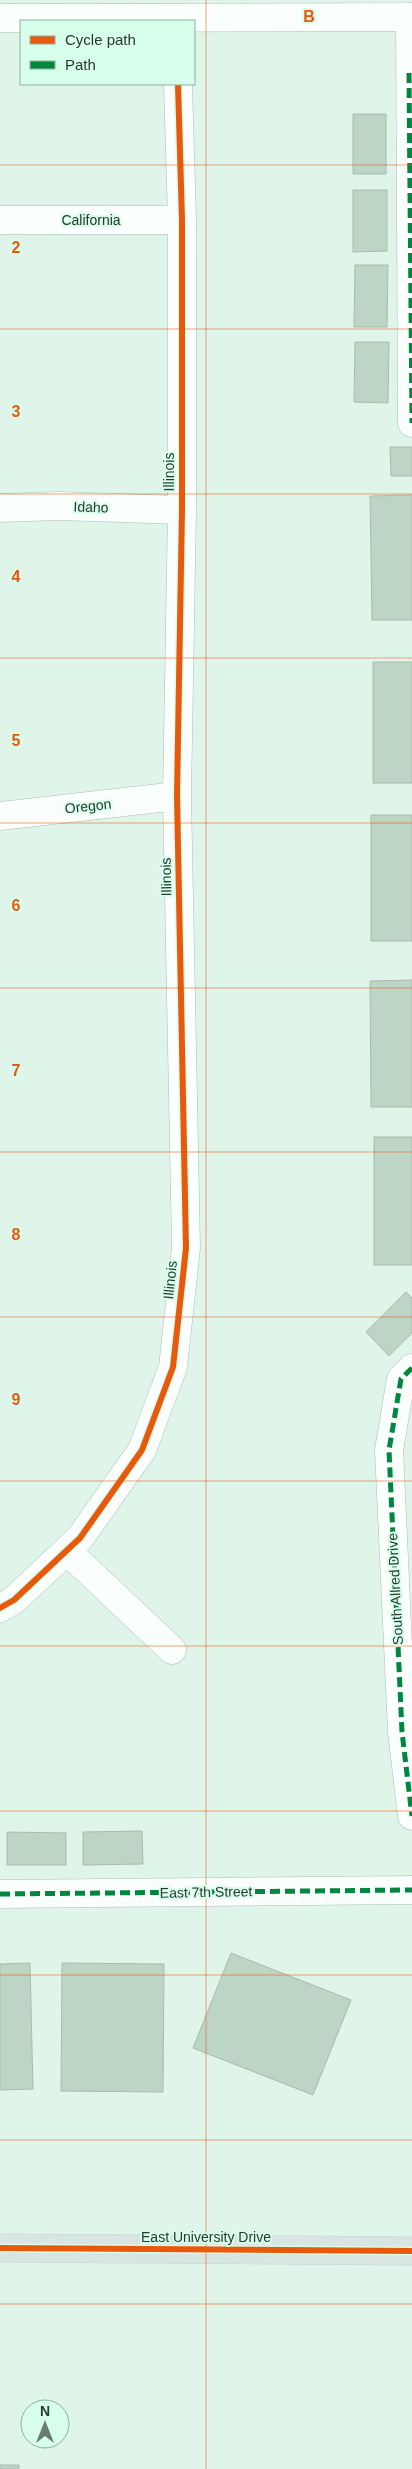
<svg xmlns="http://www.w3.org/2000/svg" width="412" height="2469" font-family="Arial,sans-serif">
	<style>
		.building { fill: #bdd5c4; stroke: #abbab0 }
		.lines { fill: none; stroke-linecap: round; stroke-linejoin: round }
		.minor-casing { stroke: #adbdb5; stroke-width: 29 }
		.major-casing { stroke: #c9d3cf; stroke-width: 29 }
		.minor { stroke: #fafefc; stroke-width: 28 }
		.major { stroke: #d8e5e2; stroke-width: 28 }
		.quiet { stroke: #00873e; stroke-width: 5; stroke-dasharray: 10 5; stroke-linecap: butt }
		.cycleway-casing { stroke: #d7fdeb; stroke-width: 9 }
		.cycleway { stroke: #e8590c; stroke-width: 6 }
		.grid { fill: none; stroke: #e8590c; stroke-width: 1; stroke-opacity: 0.55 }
		.labels { text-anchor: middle; stroke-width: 4; stroke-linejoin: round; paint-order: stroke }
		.street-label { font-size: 14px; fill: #2a3932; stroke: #d7fdeb }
		.grid-label { font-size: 16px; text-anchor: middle; font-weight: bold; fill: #e8590c; stroke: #d7fdeb; stroke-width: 4; stroke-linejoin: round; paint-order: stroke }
	</style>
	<rect width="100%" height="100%" fill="#dff5ea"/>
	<path class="building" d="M353 114H386V174H353Z
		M353 190H387V251L353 252Z
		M355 265H388L387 327H354Z
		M355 342H389L388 403 354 402Z
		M390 447H412V476H391Z
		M412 495V620H372L370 496Z
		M373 662H412V783H373Z
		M371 815H412V941H371Z
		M412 980V1107H371L370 981Z
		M374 1137H412V1265H374Z
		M406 1292 412 1298V1333L389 1356 366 1332Z
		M142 1831 143 1864 83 1865V1832Z
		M7 1832 66 1833V1865H7Z
		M231 1953 351 2000 313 2095 193 2048Z
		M30 1963 33 2089 0 2090V1964Z
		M62 1963 164 1964 163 2092 61 2091Z
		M0 2465H19V2469H0Z"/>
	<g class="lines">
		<defs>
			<path id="minor" d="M410 17 412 423
				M0 18 412 17
				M0 220H182
				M0 508 58 506 182 510
				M0 816 177 796
				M412 1368 401 1379 389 1450 402 1732 412 1816
				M67 1551 172 1650
				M0 1608 14 1600 80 1538 142 1450 173 1367 186 1248 177 796 182 510V220L178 84
				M0 1894 412 1890"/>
			<path id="major" d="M0 2248 412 2251"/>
		</defs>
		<use href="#minor" class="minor-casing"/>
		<use href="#major" class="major-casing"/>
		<use href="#minor" class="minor"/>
		<use href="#major" class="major"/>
		<path class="quiet" d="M409 73 412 423
			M412 1368 401 1379 389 1450 402 1732 412 1816
			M0 1894 412 1890"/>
		<defs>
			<path id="cycleway" d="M0 1608 14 1600 80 1538 142 1450 173 1367 186 1248 177 796 182 510V220L178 84
				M0 2248 412 2251"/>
		</defs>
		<use href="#cycleway" class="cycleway-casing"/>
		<use href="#cycleway" class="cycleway"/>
	</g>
	<path class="grid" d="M206 0V2469M0 165H412M0 329H412M0 494H412M0 658H412M0 823H412M0 988H412M0 1152H412M0 1317H412M0 1481H412M0 1646H412M0 1811H412M0 1975H412M0 2140H412M0 2304H412"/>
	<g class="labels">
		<g class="street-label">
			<text x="91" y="225">California</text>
			<text transform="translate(169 472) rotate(-90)" y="5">Illinois</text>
			<text transform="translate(91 507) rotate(2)" y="5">Idaho</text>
			<text transform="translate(88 806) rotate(-6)" y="5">Oregon</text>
			<text transform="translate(166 877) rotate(-91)" y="5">Illinois</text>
			<text transform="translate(170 1280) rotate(-84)" y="5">Illinois</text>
			<text transform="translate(395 1589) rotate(-93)" y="5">South Allred Drive</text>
			<text transform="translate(206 1892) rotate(-1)" y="5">East 7th Street</text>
			<text x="206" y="2242">East University Drive</text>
		</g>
	</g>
	<g class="grid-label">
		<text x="309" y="22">B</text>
		<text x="16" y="253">2</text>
		<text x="16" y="417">3</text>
		<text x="16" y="582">4</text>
		<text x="16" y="746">5</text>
		<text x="16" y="911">6</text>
		<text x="16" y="1076">7</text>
		<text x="16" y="1240">8</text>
		<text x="16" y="1405">9</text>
	</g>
	<rect x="20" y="20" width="175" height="65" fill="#d7fdeb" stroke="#92afa1"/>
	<rect x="30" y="36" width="25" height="8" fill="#e8590c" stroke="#92afa1"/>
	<text x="65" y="45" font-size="15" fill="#2a3932">Cycle path</text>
	<rect x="30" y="61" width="25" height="8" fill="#00873e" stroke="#92afa1"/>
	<text x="65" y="70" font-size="15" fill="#2a3932">Path</text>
	<g transform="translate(45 2424)"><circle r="24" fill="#d7fdeb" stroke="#92afa1"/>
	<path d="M0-4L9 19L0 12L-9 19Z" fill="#697b72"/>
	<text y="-8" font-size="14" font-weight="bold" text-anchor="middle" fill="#2a3932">N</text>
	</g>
</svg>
